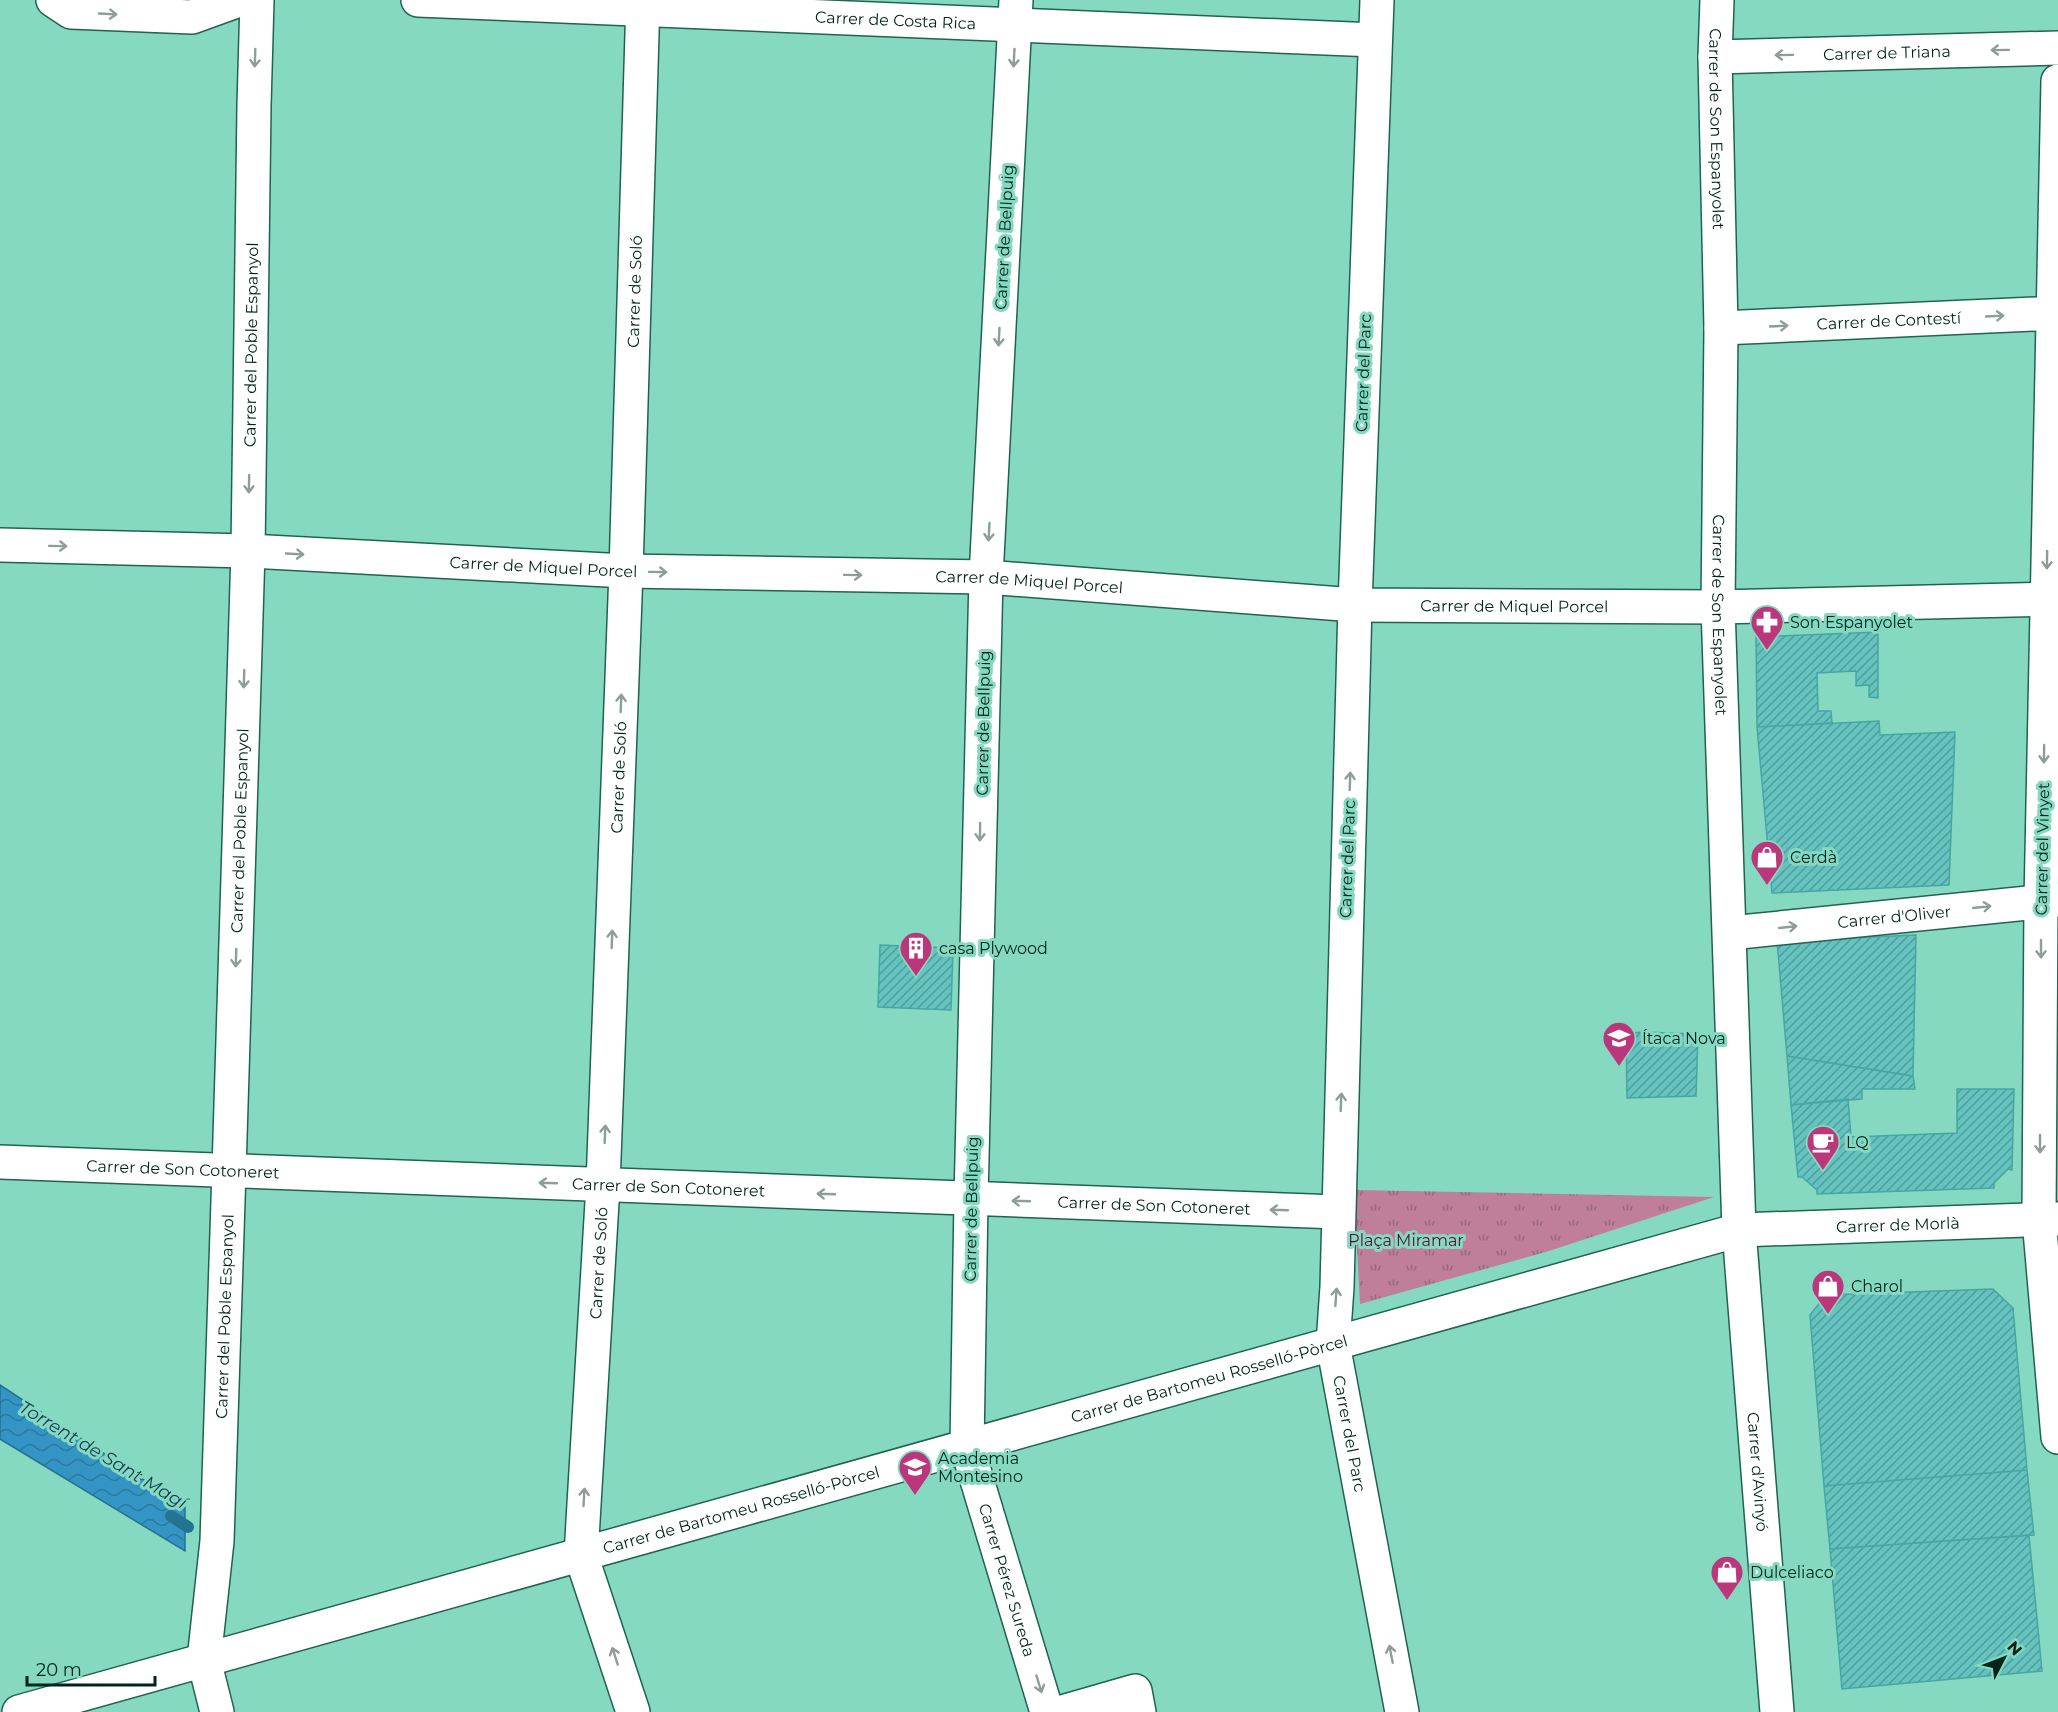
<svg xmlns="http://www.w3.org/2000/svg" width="2058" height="1712" font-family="Montserrat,sans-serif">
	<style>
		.park { fill: url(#park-tufts) }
		.water { fill: url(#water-waves); stroke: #257392; stroke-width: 1.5 }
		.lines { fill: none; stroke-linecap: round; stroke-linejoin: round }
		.stream { stroke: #257392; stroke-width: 12 }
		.building { fill: url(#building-hatch); stroke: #47a6a4; stroke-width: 1.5 }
		.street-casing { stroke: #216252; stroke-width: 36 }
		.secondary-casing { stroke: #216252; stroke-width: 36 }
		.street { stroke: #fff; stroke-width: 33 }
		.secondary { stroke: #fff; stroke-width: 33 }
		.oneway { stroke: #8d9d99 }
		.labels { text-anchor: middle; stroke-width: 6; stroke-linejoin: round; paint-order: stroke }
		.street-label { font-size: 16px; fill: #01251d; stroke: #85d9c0 }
		.poi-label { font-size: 16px; fill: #01251d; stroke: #85d9c0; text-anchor: start }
		.park-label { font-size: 16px; fill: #590e36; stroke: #85d9c0 }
		.water-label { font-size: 18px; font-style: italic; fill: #143d51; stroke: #85d9c0 }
	</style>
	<defs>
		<pattern id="park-tufts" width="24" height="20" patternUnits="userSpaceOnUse" patternTransform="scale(1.5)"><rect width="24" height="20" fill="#bf7e99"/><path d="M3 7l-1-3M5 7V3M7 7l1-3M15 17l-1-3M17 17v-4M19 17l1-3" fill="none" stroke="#99677c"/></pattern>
		<pattern id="water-waves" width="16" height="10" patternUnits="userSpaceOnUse" patternTransform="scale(1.5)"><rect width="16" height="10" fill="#3495c4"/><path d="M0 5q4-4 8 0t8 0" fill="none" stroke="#2a799f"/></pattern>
		<pattern id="building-hatch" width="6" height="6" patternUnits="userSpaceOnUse" patternTransform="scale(1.5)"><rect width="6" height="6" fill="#64c2bf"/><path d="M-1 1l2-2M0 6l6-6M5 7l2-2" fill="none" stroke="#509d9b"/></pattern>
	</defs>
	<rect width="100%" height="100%" fill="#85d9c0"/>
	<path class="park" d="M1354 1190 1714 1197 1549 1251 1360 1304Z"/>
	<path class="water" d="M0 1385 185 1507V1551L0 1439Z"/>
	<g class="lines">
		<path class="stream" d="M171 1516 188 1527"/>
	</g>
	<path class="building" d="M1878 632V698L1869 697V685L1856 686V671L1817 673 1818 711H1831L1832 723 1757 727 1756 637Z
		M1879 721 1880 735 1955 732 1949 885 1772 893 1757 727Z
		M1916 935 1913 1076 1787 1056 1777 941Z
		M880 945 953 948 951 1010 878 1007Z
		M1641 1032 1698 1034 1696 1096 1627 1098 1626 1034Z
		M1787 1056 1913 1076 1915 1089H1862V1099L1791 1105Z
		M1957 1089H2014L2012 1170 2008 1169 1994 1183V1188L1817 1194V1190L1802 1177H1798L1791 1105 1848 1099 1851 1137 1957 1133Z
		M1993 1289 2013 1308 2027 1470 1824 1486 1810 1315 1826 1295Z
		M2027 1470 2034 1535 1830 1549 1824 1486Z
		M2029 1535 2042 1671 1842 1689 1830 1549Z"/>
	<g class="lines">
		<defs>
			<g id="street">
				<path d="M53 0 71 12 192 17 239 0"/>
				<path id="s1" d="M418 0 1375 40"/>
				<path id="s2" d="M1016 0 986 577 971 1199 967 1447 1047 1712"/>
				<path id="s3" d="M1377 0 1355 605 1337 1287 1333 1344 1402 1712"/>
				<path id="s4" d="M1715 57 2058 48"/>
				<path d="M2058 81 2041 901 2039 1219 2058 1437"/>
				<path id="s5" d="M1721 328 2058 313"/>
				<path id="s6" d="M0 545 248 551 626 571 986 577 1355 605 1718 607 2058 599"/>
				<path id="s7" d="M1730 933 2058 900"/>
				<path id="s8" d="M0 1162 1338 1212"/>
				<path id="s9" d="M1739 1230 2058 1219"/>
				<path id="s10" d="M217 1712 204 1660 217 1541 229 1170 248 551 254 106 257 0"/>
				<path id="s11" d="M633 1712 581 1555 603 1185 626 571 643 0"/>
				<path d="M1062 1712 1135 1691 1139 1712"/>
			</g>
			<g id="secondary">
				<path id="s12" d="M1717 0 1715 57 1721 328 1718 607 1739 1230 1777 1712"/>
				<path id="s13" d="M19 1712 1739 1230"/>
			</g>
		</defs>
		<use href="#street" class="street-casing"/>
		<use href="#secondary" class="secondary-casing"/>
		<use href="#street" class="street"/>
		<use href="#secondary" class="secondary"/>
	</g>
	<defs><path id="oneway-shaft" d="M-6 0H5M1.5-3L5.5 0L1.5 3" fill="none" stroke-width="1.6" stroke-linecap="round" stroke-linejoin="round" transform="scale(1.5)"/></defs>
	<g class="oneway">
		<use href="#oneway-shaft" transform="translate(108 14) rotate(3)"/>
		<use href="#oneway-shaft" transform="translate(2000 50) rotate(179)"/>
		<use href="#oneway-shaft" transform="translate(1784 55) rotate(179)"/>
		<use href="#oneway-shaft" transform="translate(255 58) rotate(92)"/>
		<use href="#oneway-shaft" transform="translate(1014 58) rotate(93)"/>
		<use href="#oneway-shaft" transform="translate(1995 316) rotate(-3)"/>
		<use href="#oneway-shaft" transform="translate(1779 326) rotate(-3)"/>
		<use href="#oneway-shaft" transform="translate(999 337) rotate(93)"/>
		<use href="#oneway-shaft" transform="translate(249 484) rotate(91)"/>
		<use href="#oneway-shaft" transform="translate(989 532) rotate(93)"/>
		<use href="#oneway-shaft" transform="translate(58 546) rotate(1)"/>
		<use href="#oneway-shaft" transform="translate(295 554) rotate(3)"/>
		<use href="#oneway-shaft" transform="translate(2047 560) rotate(91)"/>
		<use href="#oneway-shaft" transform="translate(658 572) rotate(1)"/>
		<use href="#oneway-shaft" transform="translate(853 575) rotate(1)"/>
		<use href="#oneway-shaft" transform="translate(244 679) rotate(92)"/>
		<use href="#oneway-shaft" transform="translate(621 703) rotate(-88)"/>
		<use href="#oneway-shaft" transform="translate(2044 754) rotate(91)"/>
		<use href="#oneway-shaft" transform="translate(1350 781) rotate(-88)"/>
		<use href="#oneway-shaft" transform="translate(980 832) rotate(91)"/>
		<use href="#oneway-shaft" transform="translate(1982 907) rotate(-6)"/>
		<use href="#oneway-shaft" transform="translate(1788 927) rotate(-6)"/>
		<use href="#oneway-shaft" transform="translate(612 939) rotate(-88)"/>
		<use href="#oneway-shaft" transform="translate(2041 949) rotate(90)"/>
		<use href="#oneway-shaft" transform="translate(236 958) rotate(92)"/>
		<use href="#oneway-shaft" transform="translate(1341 1102) rotate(-88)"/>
		<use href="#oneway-shaft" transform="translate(605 1134) rotate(-88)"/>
		<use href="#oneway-shaft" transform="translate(2040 1144) rotate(90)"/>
		<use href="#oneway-shaft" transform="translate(548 1183) rotate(-178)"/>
		<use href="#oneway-shaft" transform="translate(826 1194) rotate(-178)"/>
		<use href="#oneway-shaft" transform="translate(1021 1201) rotate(-178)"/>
		<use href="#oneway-shaft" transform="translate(1279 1210) rotate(-178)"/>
		<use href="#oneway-shaft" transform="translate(1336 1297) rotate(-86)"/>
		<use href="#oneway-shaft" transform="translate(584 1497) rotate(-87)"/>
		<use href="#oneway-shaft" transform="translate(1391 1654) rotate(-101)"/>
		<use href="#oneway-shaft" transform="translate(615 1656) rotate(-108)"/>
		<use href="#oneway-shaft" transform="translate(1039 1684) rotate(73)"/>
	</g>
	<defs>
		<symbol id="pharmacy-pin" viewBox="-11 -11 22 30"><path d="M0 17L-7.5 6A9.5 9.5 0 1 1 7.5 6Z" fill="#bb367a" stroke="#85d9c0"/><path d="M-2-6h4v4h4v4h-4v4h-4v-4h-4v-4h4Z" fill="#fff"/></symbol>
		<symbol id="shop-pin" viewBox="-11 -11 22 30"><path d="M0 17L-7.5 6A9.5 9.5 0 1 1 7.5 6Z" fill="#bb367a" stroke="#85d9c0"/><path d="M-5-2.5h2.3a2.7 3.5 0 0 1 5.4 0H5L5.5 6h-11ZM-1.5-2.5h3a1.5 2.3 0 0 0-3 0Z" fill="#fff"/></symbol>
		<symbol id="building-pin" viewBox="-11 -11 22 30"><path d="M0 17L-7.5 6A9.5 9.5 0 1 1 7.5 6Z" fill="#bb367a" stroke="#85d9c0"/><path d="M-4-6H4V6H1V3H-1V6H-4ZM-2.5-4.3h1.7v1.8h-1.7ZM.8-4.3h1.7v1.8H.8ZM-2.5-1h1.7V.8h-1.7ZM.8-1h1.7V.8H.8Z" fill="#fff"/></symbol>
		<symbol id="school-pin" viewBox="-11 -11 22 30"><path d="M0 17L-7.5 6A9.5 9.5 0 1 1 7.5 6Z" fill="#bb367a" stroke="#85d9c0"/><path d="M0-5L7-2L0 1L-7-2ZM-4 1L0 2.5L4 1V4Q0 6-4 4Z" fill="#fff"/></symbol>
		<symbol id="cafe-pin" viewBox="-11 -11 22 30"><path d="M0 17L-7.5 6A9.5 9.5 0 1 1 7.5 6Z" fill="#bb367a" stroke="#85d9c0"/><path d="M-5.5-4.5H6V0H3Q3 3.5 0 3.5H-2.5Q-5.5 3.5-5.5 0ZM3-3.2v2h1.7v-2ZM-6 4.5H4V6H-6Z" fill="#fff"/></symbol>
		<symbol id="university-pin" viewBox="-11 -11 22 30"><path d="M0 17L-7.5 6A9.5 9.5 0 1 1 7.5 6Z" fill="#bb367a" stroke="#85d9c0"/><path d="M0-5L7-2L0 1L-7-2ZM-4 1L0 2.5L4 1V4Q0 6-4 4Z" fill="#fff"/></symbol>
	</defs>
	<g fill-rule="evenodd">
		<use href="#pharmacy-pin" x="1748" y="603" width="38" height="52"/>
		<use href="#shop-pin" x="1748" y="838" width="38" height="52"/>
		<use href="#building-pin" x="897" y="929" width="38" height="52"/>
		<use href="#school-pin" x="1600" y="1019" width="38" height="52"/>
		<use href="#cafe-pin" x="1804" y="1123" width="38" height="52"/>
		<use href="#shop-pin" x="1809" y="1267" width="38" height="52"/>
		<use href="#university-pin" x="896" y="1448" width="38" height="52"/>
		<use href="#shop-pin" x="1708" y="1553" width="38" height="52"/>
	</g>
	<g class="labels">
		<g class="street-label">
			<text dy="6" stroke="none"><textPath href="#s1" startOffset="478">Carrer de Costa Rica</textPath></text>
			<text dy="6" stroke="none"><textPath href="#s4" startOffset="172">Carrer de Triana</textPath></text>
			<text dy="6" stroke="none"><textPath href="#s12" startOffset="129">Carrer de Son Espanyolet</textPath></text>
			<text transform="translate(1004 237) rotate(-87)" y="6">Carrer de Bellpuig</text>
			<text dy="6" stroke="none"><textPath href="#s11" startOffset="1430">Carrer de Soló</textPath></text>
			<text dy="6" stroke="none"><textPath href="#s5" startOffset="168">Carrer de Contestí</textPath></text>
			<text dy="6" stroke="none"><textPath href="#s10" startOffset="1370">Carrer del Poble Espanyol</textPath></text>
			<text transform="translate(1363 373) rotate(-88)" y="6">Carrer del Parc</text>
			<text dy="6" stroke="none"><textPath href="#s6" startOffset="544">Carrer de Miquel Porcel</textPath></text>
			<text dy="6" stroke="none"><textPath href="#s6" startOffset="1030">Carrer de Miquel Porcel</textPath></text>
			<text dy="6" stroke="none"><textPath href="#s6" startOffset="1516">Carrer de Miquel Porcel</textPath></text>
			<text dy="6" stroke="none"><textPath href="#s12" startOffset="615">Carrer de Son Espanyolet</textPath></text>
			<text transform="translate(983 723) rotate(-89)" y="6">Carrer de Bellpuig</text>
			<text dy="6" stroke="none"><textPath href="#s11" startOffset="944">Carrer de Soló</textPath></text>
			<text dy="6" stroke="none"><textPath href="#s10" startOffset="884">Carrer del Poble Espanyol</textPath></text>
			<text transform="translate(2042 849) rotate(-89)" y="6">Carrer del Vinyet</text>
			<text transform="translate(1347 859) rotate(-88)" y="6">Carrer del Parc</text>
			<text dy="6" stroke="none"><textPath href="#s7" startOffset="165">Carrer d'Oliver</textPath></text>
			<text dy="6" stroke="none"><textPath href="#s8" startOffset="183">Carrer de Son Cotoneret</textPath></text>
			<text dy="6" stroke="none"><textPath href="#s8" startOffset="669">Carrer de Son Cotoneret</textPath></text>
			<text dy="6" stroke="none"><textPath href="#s8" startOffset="1155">Carrer de Son Cotoneret</textPath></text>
			<text transform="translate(971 1209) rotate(-89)" y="6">Carrer de Bellpuig</text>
			<text dy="6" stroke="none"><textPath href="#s9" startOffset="159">Carrer de Morlà</textPath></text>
			<text dy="6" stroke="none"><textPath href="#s11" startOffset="458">Carrer de Soló</textPath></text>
			<text dy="6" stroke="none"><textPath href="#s10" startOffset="398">Carrer del Poble Espanyol</textPath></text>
			<text dy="6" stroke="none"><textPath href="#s13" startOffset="1236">Carrer de Bartomeu Rosselló-Pòrcel</textPath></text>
			<text dy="6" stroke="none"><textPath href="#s3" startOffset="1436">Carrer del Parc</textPath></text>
			<text dy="6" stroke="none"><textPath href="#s12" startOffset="1473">Carrer d'Avinyó</textPath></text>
			<text dy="6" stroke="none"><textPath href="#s13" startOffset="750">Carrer de Bartomeu Rosselló-Pòrcel</textPath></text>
			<text dy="6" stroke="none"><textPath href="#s2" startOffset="1587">Carrer Pérez Sureda</textPath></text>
		</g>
		<g class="poi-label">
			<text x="1790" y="628">Son Espanyolet</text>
			<text x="1790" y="863">Cerdà</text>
			<text x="939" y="954">casa Plywood</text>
			<text x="1642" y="1044">Ítaca Nova</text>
			<text x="1846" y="1148">LQ</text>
			<text x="1851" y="1292">Charol</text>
			<text x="938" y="1464">Academia<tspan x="938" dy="18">Montesino</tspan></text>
			<text x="1750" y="1578">Dulceliaco</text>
		</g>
		<g class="park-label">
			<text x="1406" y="1246">Plaça Miramar</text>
		</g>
		<g class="water-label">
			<text transform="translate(103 1455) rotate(31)" y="6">Torrent de Sant Magí</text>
		</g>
	</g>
	<g transform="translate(2004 1658) rotate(48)" stroke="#85d9c0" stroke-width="4.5" paint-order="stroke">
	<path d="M0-4.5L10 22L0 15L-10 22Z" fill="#01251d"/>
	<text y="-9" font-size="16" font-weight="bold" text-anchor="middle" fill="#01251d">N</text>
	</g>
	<path d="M27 1676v9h128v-9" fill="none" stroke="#01251d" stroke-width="3"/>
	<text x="36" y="1676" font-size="18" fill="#01251d" stroke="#85d9c0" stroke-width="4.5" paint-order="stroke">20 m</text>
</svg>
